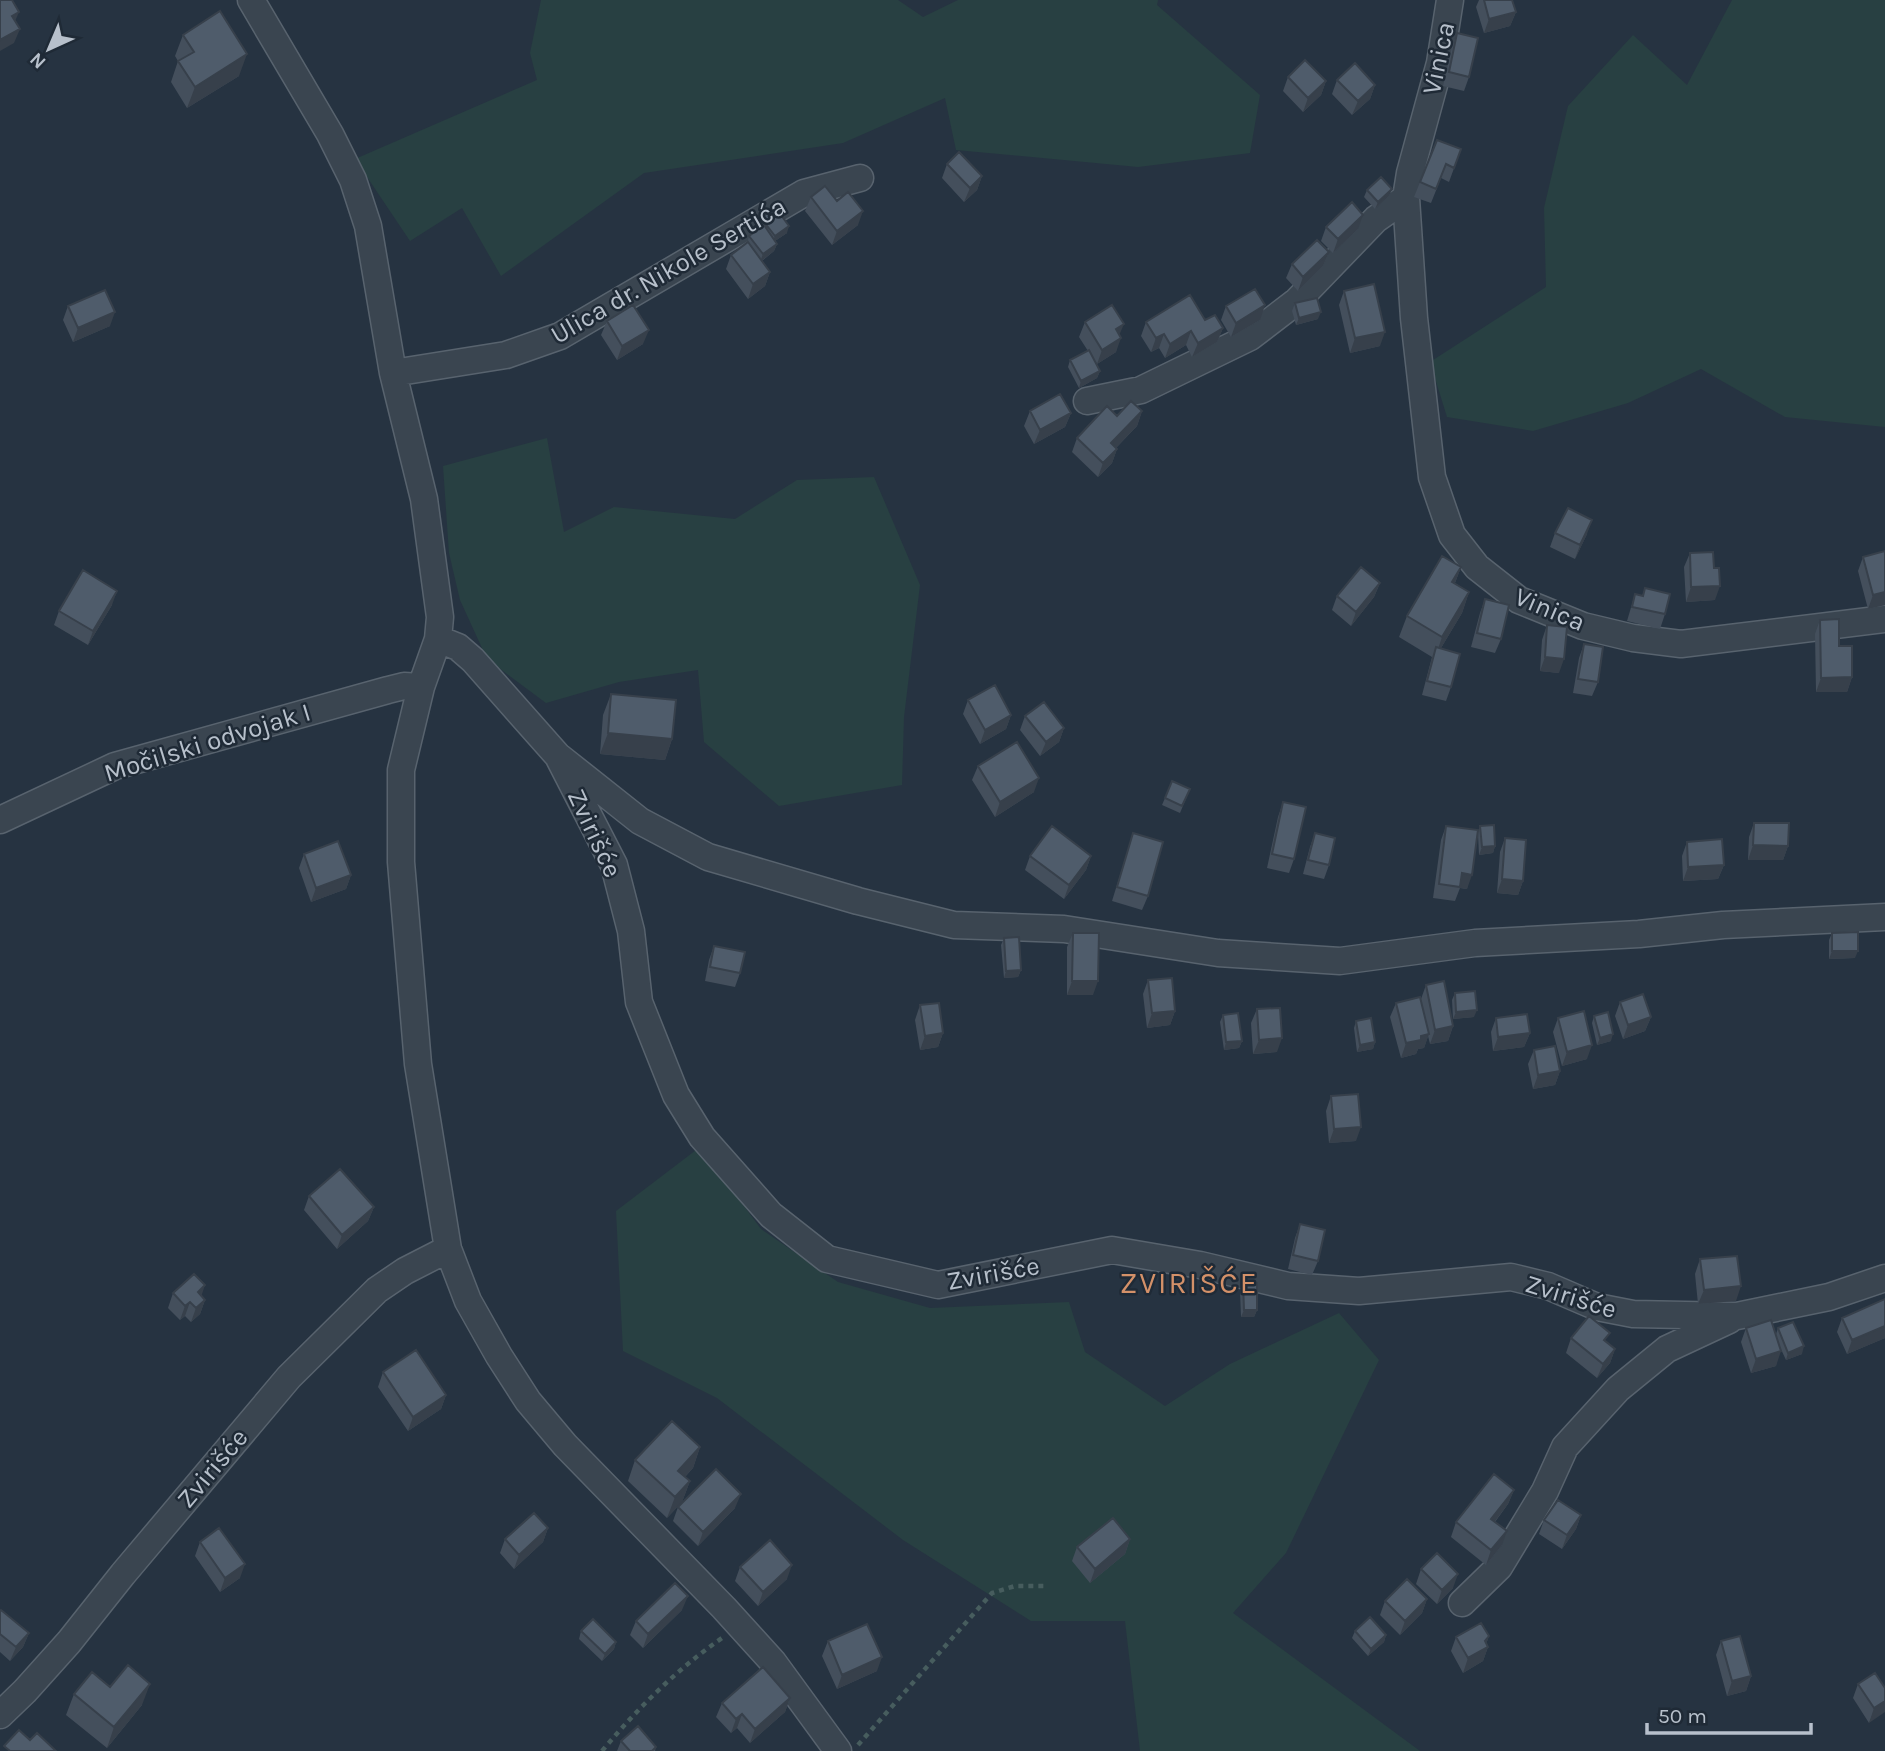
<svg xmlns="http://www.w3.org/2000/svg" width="1885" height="1751" font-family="Karla,sans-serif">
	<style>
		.green { fill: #284042 }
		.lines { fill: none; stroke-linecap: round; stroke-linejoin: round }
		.street-casing { stroke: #58636e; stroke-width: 29 }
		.path { stroke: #475d5e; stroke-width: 4.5; stroke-dasharray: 5 5; stroke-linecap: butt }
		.street { stroke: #3a4550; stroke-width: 26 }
		.wall { fill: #444f5c }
		.shaded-wall { fill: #37404b }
		.building { fill: #4f5c6b; stroke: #37404b; stroke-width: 2 }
		.labels { text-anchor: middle; stroke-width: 5; stroke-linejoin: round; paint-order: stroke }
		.street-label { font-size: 26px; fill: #b7c0cb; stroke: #1f2a36 }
		.quarter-label { font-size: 30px; letter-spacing: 2px; fill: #d49169; stroke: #1f2a36 }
	</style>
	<rect width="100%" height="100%" fill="#263341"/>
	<path class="green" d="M541 0H898L923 17 958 0H1158L1157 5 1260 95 1250 153 1138 167 956 150 945 98 843 143 644 173 501 276 462 208 410 241 355 159 537 80 530 53Z
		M1732 0H1885V427L1785 417 1701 369 1628 403 1533 431 1447 417 1430 362 1546 287 1544 208 1568 106 1633 35 1687 85Z
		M547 438 564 532 614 507 735 519 797 480 874 477 920 585 904 717 902 785 779 806 704 742 698 670 619 682 546 703 487 659 460 600 449 553 443 466Z
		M700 1147 761 1229 838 1282 930 1308 1069 1302 1085 1352 1165 1406 1230 1364 1339 1313 1379 1360 1286 1553 1233 1613 1420 1751H1140L1125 1621H1031L903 1540 717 1398 623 1351 616 1211Z"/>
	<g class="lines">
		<defs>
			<path id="street" d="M251 0 330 134 353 180 368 226 393 373 424 499 440 617 438 639 421 687 401 770V862L418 1064 448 1249 468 1301 499 1356 528 1401 565 1445 724 1608 773 1662 838 1751
				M1450 0 1440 63 1410 173 1406 198 1414 318 1432 477 1452 535 1477 567 1519 600 1583 626 1633 638 1681 644 1885 619
				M393 373 506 355 560 336 804 193 860 178
				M1087 401 1141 390 1250 337 1297 301 1376 219 1406 198
				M438 639 458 647 473 660 558 756 640 821 708 857 858 901 954 925 1064 929 1218 953 1340 961 1475 943 1639 934 1723 925 1885 917
				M558 756 614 865 631 931 639 1002 676 1095 702 1137 771 1215 827 1259 938 1285 1112 1250 1200 1265 1288 1286 1359 1291 1511 1277 1548 1286 1597 1307 1633 1314 1737 1316 1829 1297 1885 1278
				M0 820 115 766 388 690 404 686 421 687
				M1462 1603 1499 1567 1545 1491 1565 1447 1618 1389 1667 1349 1729 1320
				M0 1715 25 1691 69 1642 123 1574 289 1377 377 1290 405 1271 448 1249"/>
		</defs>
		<use href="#street" class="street-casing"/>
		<path class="path" d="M858 1745 992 1593 1015 1586H1047
			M602 1751C638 1708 676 1670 722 1638"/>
		<use href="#street" class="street"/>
	</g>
	<path class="wall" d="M1479 0H1512L1516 12 1510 26 1484 33 1476 7Z
		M1457 33 1469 77 1464 91 1443 86 1452 47Z
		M183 35 239 76 187 108 171 82 178 61 175 56Z
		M1288 77 1326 81 1321 95 1303 112 1283 91Z
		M1337 80 1375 85 1370 99 1352 115 1332 94Z
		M1437 140 1461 149 1449 182 1441 178 1431 203 1414 197Z
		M947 164 982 176 977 190 964 202 942 178Z
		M1392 189 1389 196 1375 209 1364 197 1367 190Z
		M811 197 837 201 858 225 832 245 805 211Z
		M761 218 787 233 775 241 777 244 774 251 762 261 770 272 765 286 748 299 726 269 731 255 747 244 749 236 760 228 759 225Z
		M1326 227 1358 229 1333 253 1321 241Z
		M1329 252 1323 266 1298 291 1286 278 1292 264Z
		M1344 291 1380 346 1350 353 1339 305Z
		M1295 303 1318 319 1296 325 1292 311Z
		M68 306 110 326 73 342 63 320Z
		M1226 306 1260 320 1231 337 1221 320Z
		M1205 320 1223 328 1217 342 1192 357 1186 345 1165 358 1159 348 1151 352 1141 336 1146 322Z
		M607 321 643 344 617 360 601 335Z
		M1085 322 1119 335 1116 352 1097 364 1093 358 1100 371 1097 378 1079 388 1068 367 1070 360 1088 351 1079 337Z
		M1030 411 1071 413 1065 427 1034 444 1024 426Z
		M1142 411 1137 426 1116 448 1117 449 1112 463 1098 477 1072 452 1077 438 1117 416Z
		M1555 533 1587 534 1575 559 1550 547Z
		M1690 553 1715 600 1686 602 1684 567Z
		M1863 557 1885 605 1868 609 1858 571Z
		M1461 567 1455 583 1469 592 1462 613 1441 648 1451 687 1446 701 1422 695 1432 657 1399 637 1407 616Z
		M1380 583 1374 597 1351 626 1332 610 1337 596Z
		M1645 588 1665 614 1660 629 1627 621 1635 594 1642 596Z
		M1485 599 1501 639 1495 653 1471 647 1480 613Z
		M112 605 88 645 54 625 59 611Z
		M1820 620 1839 646 1852 677 1847 692H1816L1815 634Z
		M1547 625 1559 673 1540 671 1542 640Z
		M1584 644 1598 682 1592 696 1573 693 1579 658Z
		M611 694 672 739 665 760 600 754 603 715Z
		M968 700 1011 715 1006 729 980 744 963 714Z
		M1025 716 1064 728 1059 742 1040 756 1020 730Z
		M978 766 1034 792 995 817 972 780Z
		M1190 789 1180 813 1162 805 1165 798Z
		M1283 802 1294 859 1289 873 1267 868 1278 817Z
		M1754 823 1788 846 1783 860H1748L1749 837Z
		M1446 826 1478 832 1480 826 1495 846 1493 853 1479 855 1478 834 1467 889 1460 888 1455 901 1433 898 1441 840Z
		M1133 833 1148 896 1142 910 1112 901Z
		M1315 833 1329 865 1324 879 1303 874 1310 847Z
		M1505 838 1523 881 1518 895 1497 893 1500 852Z
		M1687 842 1724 865 1718 879 1683 881 1682 856Z
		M304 854 351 875 346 889 311 902 299 868Z
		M1030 856H1091L1086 870 1064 899 1025 870Z
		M1073 933 1093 995H1067V947Z
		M1832 933 1855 958 1829 959V940Z
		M1004 938 1021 970 1018 977 1004 978 1001 945Z
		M714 946 740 973 735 987 705 981 709 960Z
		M1148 980 1175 1011 1170 1025 1147 1028 1143 994Z
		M1426 985 1453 1026 1448 1041 1430 1044 1428 1036 1424 1048 1418 1049 1416 1054 1401 1058 1390 1017 1396 1003 1421 999Z
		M1455 993 1474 1017 1453 1019 1452 1000Z
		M1620 1002 1651 1017 1645 1031 1623 1039 1615 1016Z
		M920 1005 943 1033 938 1047 920 1050 915 1020Z
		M1257 1009 1277 1052 1253 1054 1251 1023Z
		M1223 1015 1242 1041 1239 1048 1224 1050 1220 1022Z
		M1594 1016 1611 1041 1597 1045 1592 1023Z
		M1496 1018 1530 1033 1524 1047 1493 1051 1491 1032Z
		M1558 1018 1587 1059 1562 1066 1553 1032Z
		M1356 1021 1375 1042 1373 1049 1357 1052 1354 1028Z
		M1534 1050 1560 1071 1555 1085 1533 1089 1528 1064Z
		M1331 1096 1356 1141 1329 1143 1326 1111Z
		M309 1196 374 1207 368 1221 337 1249 304 1210Z
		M1300 1224 1318 1261 1312 1275 1288 1269 1295 1238Z
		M1700 1259 1736 1301 1698 1304 1695 1274Z
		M1243 1283 1257 1310 1254 1317H1241L1240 1291Z
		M173 1293 201 1296 205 1300 200 1314 191 1322 185 1316 180 1320 168 1308Z
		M1885 1299V1338L1847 1354 1837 1332 1842 1318Z
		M1746 1328 1776 1334 1778 1328 1802 1354 1786 1360 1779 1345 1776 1366 1751 1373 1741 1342Z
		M1571 1338 1606 1342 1615 1349 1610 1363 1597 1378 1566 1353Z
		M383 1372 446 1395 441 1409 408 1431 378 1387Z
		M700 1447 693 1468 685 1477 690 1481 682 1502 667 1518 628 1481 635 1460Z
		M1514 1490 1508 1504 1495 1522 1502 1545 1486 1565 1451 1537 1456 1522Z
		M678 1507 735 1508 698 1546 673 1521Z
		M1581 1515 1576 1529 1562 1549 1539 1534 1544 1520Z
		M548 1528 543 1542 514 1569 500 1553 505 1539Z
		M1130 1539 1125 1554 1090 1583 1072 1561 1077 1547Z
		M200 1542 240 1578 220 1592 195 1556Z
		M740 1567 787 1579 758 1606 735 1581Z
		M1421 1569 1453 1588 1437 1604 1416 1584Z
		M1427 1599 1422 1613 1400 1635 1380 1615 1385 1601Z
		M682 1610 643 1648 630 1635 636 1621Z
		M0 1611 29 1633 23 1647 10 1661 0 1652Z
		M581 1631 616 1642 614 1649 602 1661 579 1639Z
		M1355 1631 1386 1635 1384 1642 1368 1656 1352 1638Z
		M1489 1636 1486 1644 1488 1647 1483 1661 1463 1673 1451 1651 1456 1637Z
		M828 1641 877 1671 837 1689 822 1656Z
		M1721 1641 1751 1676 1746 1691 1727 1696 1716 1655Z
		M1858 1684 1885 1688 1869 1723 1853 1698Z
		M110 1687 142 1705 107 1748 66 1715 74 1694Z
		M790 1698 785 1712 750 1743 737 1728 731 1733 716 1717 722 1703Z
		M621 1741 656 1747 655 1751H617Z"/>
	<path class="shaded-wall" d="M19 12 13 26 12 16Z
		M1516 12 1510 26 1484 33 1489 19Z
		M20 29 14 43 0 51V40Z
		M247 54 239 76 187 108 195 87Z
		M1326 81 1321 95 1303 112 1308 98Z
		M1375 85 1370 99 1352 115 1358 101Z
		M982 176 977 190 964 202 970 188Z
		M1392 189 1389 196 1375 209 1378 202Z
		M863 211 858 225 832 245 837 231Z
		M1363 215 1358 229 1333 253 1338 239Z
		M789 226 787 233 772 243 775 236Z
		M777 244 774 251 760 262 763 254Z
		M1329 252 1323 266 1298 291 1303 277Z
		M770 272 765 286 748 299 753 284Z
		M1265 305 1260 320 1231 337 1236 323Z
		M115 312 110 326 73 342 78 328Z
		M1321 312 1318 319 1296 325 1299 318Z
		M1124 324 1118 338 1116 329Z
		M1223 328 1217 342 1192 357 1198 343Z
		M649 330 643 344 617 360 622 346Z
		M1191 331 1186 345 1165 358 1170 344Z
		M1385 332 1380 346 1350 353 1355 338Z
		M1164 334 1159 348 1151 352 1156 338Z
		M1121 338 1116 352 1097 364 1102 350Z
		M1100 371 1097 378 1079 388 1081 381Z
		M1142 411 1137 426 1106 458 1111 443Z
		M1071 413 1065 427 1034 444 1040 430Z
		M1117 449 1112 463 1098 477 1103 463Z
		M1592 520 1587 534 1575 559 1580 545Z
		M1461 567 1453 588 1452 582Z
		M1380 583 1374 597 1351 626 1356 612Z
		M1720 586 1715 600 1686 602 1691 587Z
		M117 591 112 605 88 645 93 631Z
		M1469 592 1462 613 1435 658 1442 637Z
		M1885 592V605L1868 609 1873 595Z
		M1545 657 1564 659 1559 673 1540 671Z
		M1852 677 1847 692H1816L1821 678Z
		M1011 715 1006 729 980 744 985 730Z
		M1064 728 1059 742 1040 756 1046 742Z
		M608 733 672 739 665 760 600 754Z
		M1039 778 1034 792 995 817 1000 802Z
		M1753 845 1788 846 1783 860H1748Z
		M1495 846 1493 853 1479 855 1482 847Z
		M1091 856 1086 870 1064 899 1069 885Z
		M1724 865 1718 879 1683 881 1688 867Z
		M1462 873 1472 875 1467 889 1460 888Z
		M351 875 346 889 311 902 316 888Z
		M1502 879 1523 881 1518 895 1497 893Z
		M1832 951H1858L1855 958 1829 959Z
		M1021 970 1018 977 1004 978 1006 971Z
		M1072 981H1098L1093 995H1067Z
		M1477 1010 1474 1017 1453 1019 1456 1012Z
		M1175 1011 1170 1025 1147 1028 1152 1013Z
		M1651 1017 1645 1031 1623 1039 1628 1025Z
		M1453 1026 1448 1041 1430 1044 1435 1030Z
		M943 1033 938 1047 920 1050 925 1036Z
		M1530 1033 1524 1047 1493 1051 1498 1037Z
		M1429 1034 1424 1048 1418 1049 1416 1054 1401 1058 1406 1043 1421 1036Z
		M1613 1034 1611 1041 1597 1045 1600 1038Z
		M1282 1038 1277 1052 1253 1054 1259 1040Z
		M1242 1041 1239 1048 1224 1050 1226 1042Z
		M1375 1042 1373 1049 1357 1052 1360 1045Z
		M1592 1045 1587 1059 1562 1066 1567 1052Z
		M1560 1071 1555 1085 1533 1089 1538 1075Z
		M1361 1127 1356 1141 1329 1143 1334 1129Z
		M374 1207 368 1221 337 1249 342 1235Z
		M205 1285 200 1300 193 1307 198 1292Z
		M1741 1286 1736 1301 1698 1304 1704 1290Z
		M205 1300 200 1314 191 1322 196 1308Z
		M190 1302 185 1316 180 1320 185 1306Z
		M1244 1310H1257L1254 1317H1241Z
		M1885 1326V1338L1847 1354 1852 1340Z
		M1804 1346 1802 1354 1786 1360 1788 1353Z
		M1615 1349 1610 1363 1597 1378 1603 1364Z
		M1781 1351 1776 1366 1751 1373 1756 1359Z
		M446 1395 441 1409 408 1431 413 1417Z
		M700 1447 693 1468 671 1492 678 1471Z
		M690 1481 682 1502 667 1518 675 1497Z
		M1514 1490 1508 1504 1486 1533 1491 1519Z
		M741 1494 735 1508 698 1546 703 1532Z
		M1581 1515 1576 1529 1562 1549 1567 1535Z
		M548 1528 543 1542 514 1569 519 1555Z
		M1507 1531 1502 1545 1486 1565 1491 1550Z
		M1130 1539 1125 1554 1090 1583 1095 1569Z
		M245 1564 240 1578 220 1592 225 1578Z
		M792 1565 787 1579 758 1606 763 1592Z
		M1458 1574 1453 1588 1437 1604 1442 1590Z
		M688 1596 682 1610 643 1648 648 1634Z
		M1427 1599 1422 1613 1400 1635 1405 1621Z
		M29 1633 23 1647 10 1661 16 1647Z
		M1386 1635 1384 1642 1368 1656 1371 1649Z
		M1489 1636 1484 1649 1488 1647 1483 1661 1463 1673 1468 1658Z
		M616 1642 614 1649 602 1661 605 1654Z
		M882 1657 877 1671 837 1689 842 1675Z
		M1751 1676 1746 1691 1727 1696 1732 1681Z
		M150 1684 142 1705 107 1748 114 1727Z
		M790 1698 785 1712 750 1743 755 1729Z
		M1885 1701V1712L1869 1723 1874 1708Z
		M742 1714 737 1728 731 1733 736 1719Z"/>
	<path class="building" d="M0 0H12L19 12 12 16 20 29 0 40Z
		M1484 0H1512L1516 12 1489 19Z
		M220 11 247 54 195 87 178 61 194 52 183 35Z
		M1457 33 1478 38 1469 77 1449 72Z
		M1305 60 1326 81 1308 98 1288 77Z
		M1355 63 1375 85 1358 101 1337 80Z
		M1437 140 1461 149 1454 168 1446 164 1436 189 1420 182Z
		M959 152 982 176 970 188 947 164Z
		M1381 177 1392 189 1378 202 1367 190Z
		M825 186 837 201 848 192 863 211 837 231 811 197Z
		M1352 202 1363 215 1338 239 1326 227Z
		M775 207 789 226 775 236 761 218Z
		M764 225 777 244 763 254 749 236Z
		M1317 240 1329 252 1303 277 1292 264Z
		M748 242 770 272 753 284 731 255Z
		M1374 284 1385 332 1355 338 1344 291Z
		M1255 289 1265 305 1236 323 1226 306Z
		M105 290 115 312 78 328 68 306Z
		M1190 295 1205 320 1215 315 1223 328 1198 343 1191 331 1170 344 1164 334 1156 338 1146 322Z
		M1317 298 1321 312 1299 318 1295 303Z
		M633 305 649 330 622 346 607 321Z
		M1112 305 1124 324 1116 329 1121 338 1102 350 1085 322Z
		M1089 350 1100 371 1081 381 1070 360Z
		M1060 394 1071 413 1040 430 1030 411Z
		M1131 401 1142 411 1111 443 1117 449 1103 463 1077 438 1107 406 1117 416Z
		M1568 508 1592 520 1580 545 1555 533Z
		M1885 551V592L1873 595 1863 557Z
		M1713 552 1714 568H1719L1720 586 1691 587 1690 553Z
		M1442 556 1461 567 1452 582 1469 592 1442 637 1407 616Z
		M1361 567 1380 583 1356 612 1337 596Z
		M83 570 117 591 93 631 59 611Z
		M1645 588 1670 594 1665 614 1632 607 1635 594 1643 596Z
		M1485 599 1509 605 1501 639 1477 633Z
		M1839 619V646H1852V677L1821 678 1820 620Z
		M1547 625 1567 627 1564 659 1545 657Z
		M1584 644 1603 647 1598 682 1578 679Z
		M1436 647 1460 654 1451 687 1427 681Z
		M995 685 1011 715 985 730 968 700Z
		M611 694 676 700 672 739 608 733Z
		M1044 702 1064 728 1046 742 1025 716Z
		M1017 742 1039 778 1000 802 978 766Z
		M1172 781 1190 789 1182 806 1165 798Z
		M1283 802 1306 807 1294 859 1272 854Z
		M1754 823H1789L1788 846 1753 845Z
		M1494 825 1495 846 1482 847 1480 826Z
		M1052 826 1091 856 1069 885 1030 856Z
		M1446 826 1478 830 1472 875 1462 873 1460 887 1439 884Z
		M1133 833 1163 842 1148 896 1117 887Z
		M1315 833 1335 838 1329 865 1308 860Z
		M1505 838 1526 840 1523 881 1502 879Z
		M1722 839 1724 865 1688 867 1687 842Z
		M338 841 351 875 316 888 304 854Z
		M1858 932V951H1832V933Z
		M1073 933H1099L1098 981H1072Z
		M1019 937 1021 970 1006 971 1004 938Z
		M714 946 745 952 740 973 710 967Z
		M1172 978 1175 1011 1152 1013 1148 980Z
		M1444 981 1453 1026 1435 1030 1426 985Z
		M1475 991 1477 1010 1456 1012 1455 993Z
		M1643 994 1651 1017 1628 1025 1620 1002Z
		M1420 997 1429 1034 1421 1036V1040L1406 1043 1396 1003Z
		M939 1003 943 1033 925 1036 920 1005Z
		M1280 1008 1282 1038 1259 1040 1257 1009Z
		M1584 1011 1592 1045 1567 1052 1558 1018Z
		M1608 1012 1613 1034 1600 1038 1594 1016Z
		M1238 1013 1242 1041 1226 1042 1223 1015Z
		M1527 1014 1530 1033 1498 1037 1496 1018Z
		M1371 1018 1375 1042 1360 1045 1356 1021Z
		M1555 1046 1560 1071 1538 1075 1534 1050Z
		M1358 1094 1361 1127 1334 1129 1331 1096Z
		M340 1169 374 1207 342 1235 309 1196Z
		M1300 1224 1325 1230 1318 1261 1293 1255Z
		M1737 1256 1741 1286 1704 1290 1700 1259Z
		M194 1274 205 1285 198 1292 205 1300 196 1308 190 1302 185 1306 173 1293Z
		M1243 1283H1257V1310H1244Z
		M1885 1299V1326L1852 1340 1842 1318Z
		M1589 1316 1610 1333 1604 1340 1615 1349 1603 1364 1571 1338Z
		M1771 1320 1781 1351 1756 1359 1746 1328Z
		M1793 1322 1804 1346 1788 1353 1778 1328Z
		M416 1350 446 1395 413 1417 383 1372Z
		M672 1421 700 1447 678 1471 690 1481 675 1497 635 1460Z
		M716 1469 741 1494 703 1532 678 1507Z
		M1494 1474 1514 1490 1491 1519 1507 1531 1491 1550 1456 1522Z
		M1558 1500 1581 1515 1567 1535 1544 1520Z
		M534 1513 548 1528 519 1555 505 1539Z
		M1113 1518 1130 1539 1095 1569 1077 1547Z
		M219 1528 245 1564 225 1578 200 1542Z
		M770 1540 792 1565 763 1592 740 1567Z
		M1437 1553 1458 1574 1442 1590 1421 1569Z
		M1407 1579 1427 1599 1405 1621 1385 1601Z
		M675 1583 688 1596 648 1634 636 1621Z
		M1 1610 29 1633 16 1647 0 1634V1611Z
		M1370 1617 1386 1635 1371 1649 1355 1631Z
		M593 1619 616 1642 605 1654 581 1631Z
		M1481 1623 1489 1636 1485 1641 1488 1647 1468 1658 1456 1637Z
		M867 1624 882 1657 842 1675 828 1641Z
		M1740 1636 1751 1676 1732 1681 1721 1641Z
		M128 1665 150 1684 114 1727 74 1694 92 1672 110 1687Z
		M763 1667 790 1698 755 1729 742 1714 736 1719 722 1703Z
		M1875 1673 1885 1688V1701L1874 1708 1858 1684Z
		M638 1726 656 1747 652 1751H630L621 1741Z
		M19 1730 30 1740 37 1733 56 1751H10L4 1746Z"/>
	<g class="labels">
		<g class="street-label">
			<text transform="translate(1438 58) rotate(-78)" y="9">Vinica</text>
			<text transform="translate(668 270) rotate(-30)" y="9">Ulica dr. Nikole Sertića</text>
			<text transform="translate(1550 609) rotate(23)" y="9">Vinica</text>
			<text transform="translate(207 742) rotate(-17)" y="9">Močilski odvojak I</text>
			<text transform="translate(595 833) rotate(65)" y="9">Zvirišće</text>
			<text transform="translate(993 1273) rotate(-10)" y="9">Zvirišće</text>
			<text transform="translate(1571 1296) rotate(17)" y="9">Zvirišće</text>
			<text transform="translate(212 1468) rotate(-50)" y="9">Zvirišće</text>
		</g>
		<g class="quarter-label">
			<text x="1189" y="1293">ZVIRIŠĆE</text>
		</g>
	</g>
	<g transform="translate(49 49) rotate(224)" stroke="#1f2a36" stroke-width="5" paint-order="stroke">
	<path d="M0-5L12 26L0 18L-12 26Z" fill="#b7c0cb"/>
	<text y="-10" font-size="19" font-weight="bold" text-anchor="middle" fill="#b7c0cb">N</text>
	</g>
	<path d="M1647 1723v10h164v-10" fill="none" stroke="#b7c0cb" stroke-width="3.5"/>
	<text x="1658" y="1723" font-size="21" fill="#b7c0cb" stroke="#1f2a36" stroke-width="5" paint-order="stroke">50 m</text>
</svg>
